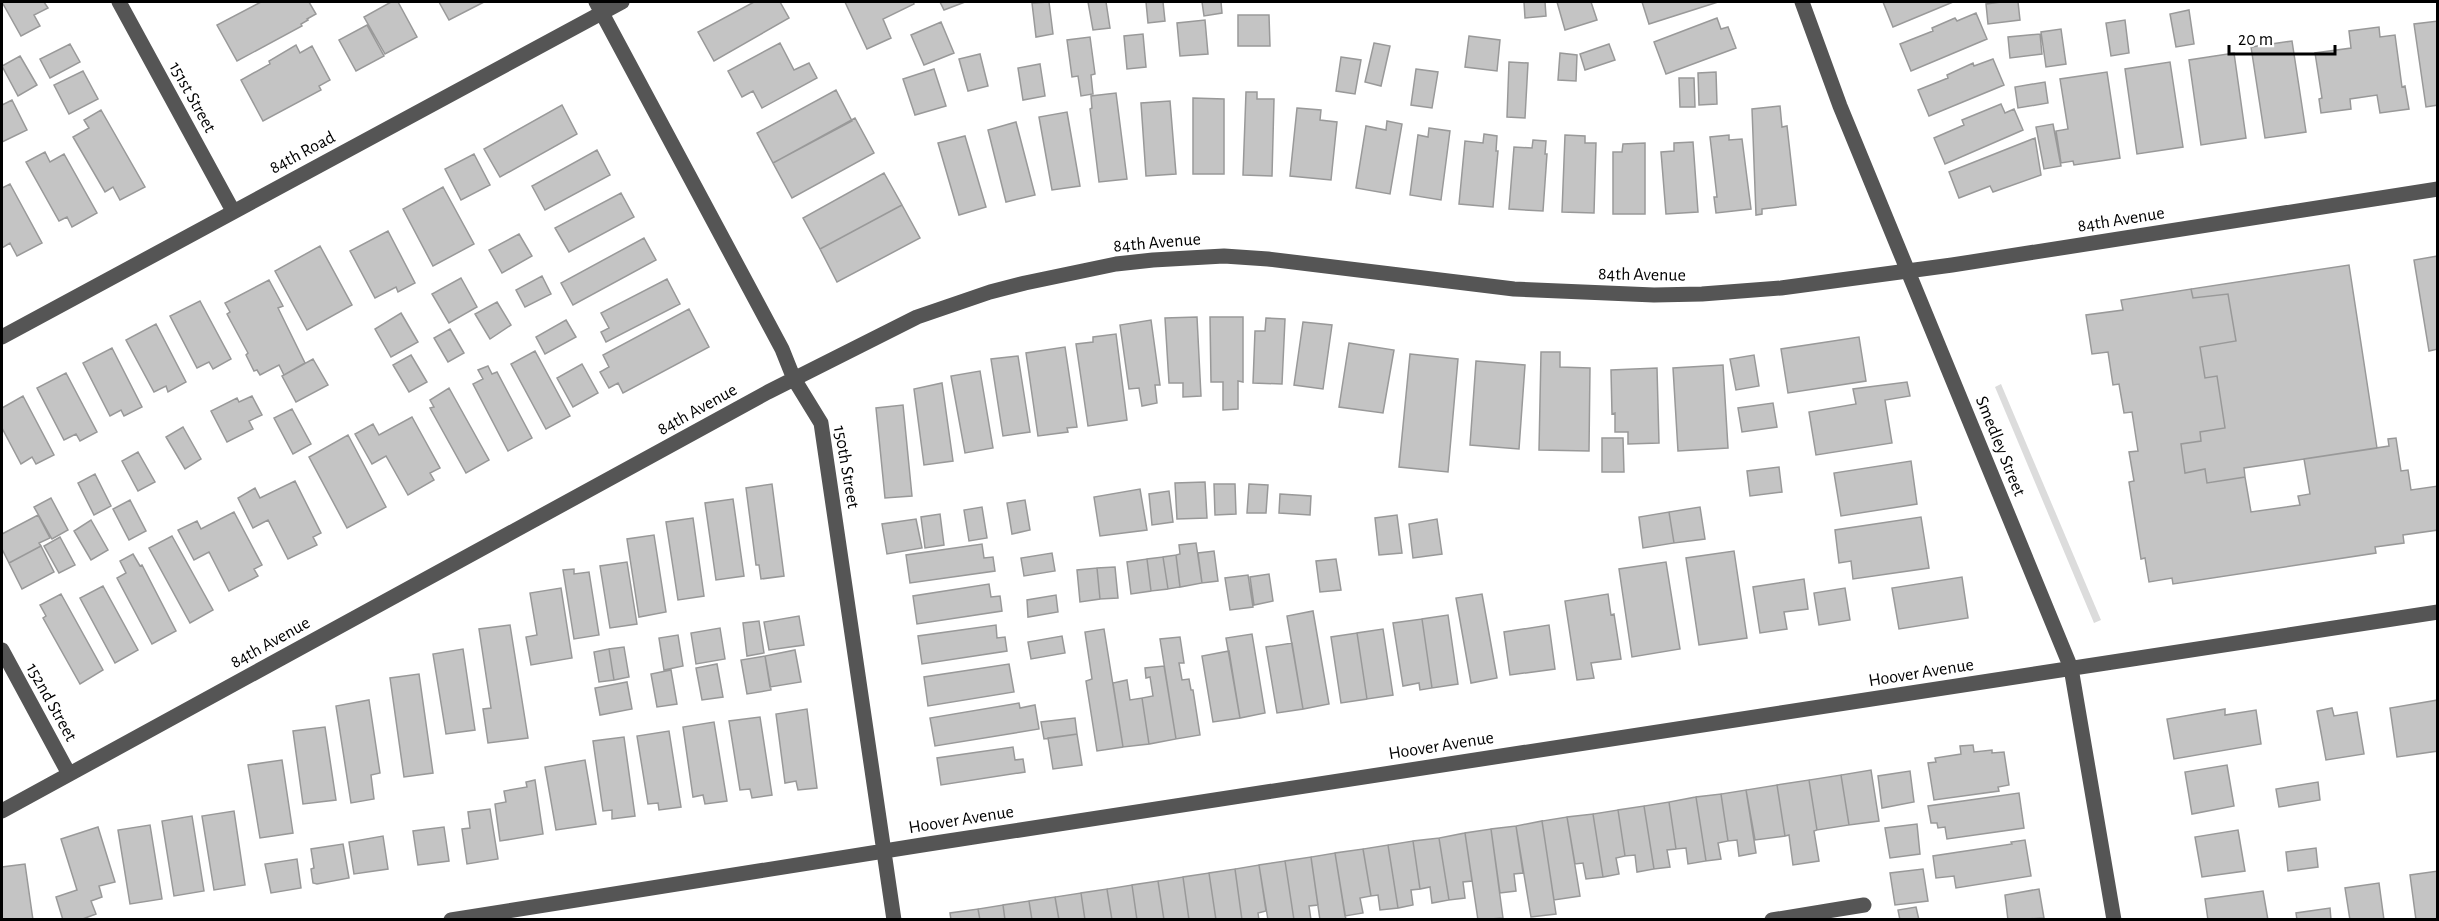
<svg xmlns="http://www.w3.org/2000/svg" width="2439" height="921" font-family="'Alegreya Sans',sans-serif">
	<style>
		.green { fill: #dcdcdc }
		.building { fill: #c4c4c4; stroke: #999; stroke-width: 1.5 }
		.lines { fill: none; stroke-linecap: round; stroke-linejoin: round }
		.minor { stroke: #555; stroke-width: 15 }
		.labels { text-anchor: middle; stroke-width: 4.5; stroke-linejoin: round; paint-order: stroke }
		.street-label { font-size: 18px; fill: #000; stroke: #fff }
	</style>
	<rect width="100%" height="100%" fill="#fff"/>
	<path class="green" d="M2001 384 2101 620 2094 623 1995 387Z"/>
	<path class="building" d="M2 2H44L48 8 34 15 40 26 21 36Z
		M261 2H309L316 14 307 19 308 20 301 24 302 26 237 61 217 25Z
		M391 2H398L417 37 385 54 364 17Z
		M439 2H484L449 20Z
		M754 2H780L789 18 714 61 698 32Z
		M845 2H913L914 4 883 19 891 38 867 49Z
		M940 2H965L944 10Z
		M1049 2 1053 34 1036 37 1032 3Z
		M1088 2H1106L1110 28 1093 30Z
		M1146 2H1163L1165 21 1148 23Z
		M1202 2H1221L1222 13 1204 16Z
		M1524 2H1545L1546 16 1525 18Z
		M1557 2H1591L1597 20 1565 30Z
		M1642 2H1718L1649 24Z
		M1883 2H1953L1893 27Z
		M2001 2H2018L2020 20 1988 24 1986 4Z
		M2189 10 2194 44 2176 47 2170 14Z
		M1976 13 1987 39 1911 71 1900 44 1933 31 1932 28 1955 18 1957 21Z
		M1238 15H1269L1270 46H1238Z
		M1717 18 1721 29 1728 27 1736 48 1666 74 1654 42Z
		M1205 20 1208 54 1180 56 1177 23Z
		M2125 20 2129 53 2111 56 2106 23Z
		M2438 21V105L2426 107 2414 24Z
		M941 22 954 53 924 65 911 35Z
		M367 25 384 56 356 71 339 40Z
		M2379 27 2380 37 2395 35 2402 87 2405 86 2409 109 2380 113 2377 95 2350 99 2351 109 2321 113 2319 99 2322 98 2315 53 2351 48 2349 31Z
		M2061 29 2066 64 2046 67 2041 32Z
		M1143 34 1146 67 1127 69 1124 36Z
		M2040 34 2042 54 2010 58 2008 37Z
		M1469 36 1500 40 1497 71 1465 67Z
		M1090 37 1095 74 1091 75 1093 94 1081 96 1078 76 1072 77 1067 40Z
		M2292 41 2306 132 2265 138 2251 47Z
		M780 43 794 70 809 63 817 78 762 108 753 91 742 97 728 71Z
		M1374 43 1390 46 1381 86 1365 82Z
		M70 44 80 62 50 78 40 59Z
		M1609 44 1615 60 1585 70 1580 54Z
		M296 45 300 53 312 46 330 80 319 86 321 90 263 121 241 80 270 64 269 61Z
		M1560 53 1577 55 1576 81 1558 80Z
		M2234 53 2246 138 2201 145 2189 60Z
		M980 54 988 86 968 91 959 59Z
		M20 56 37 85 18 96 2 66Z
		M1341 57 1361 60 1355 94 1336 91Z
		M1993 59 2004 85 1929 116 1918 90 1948 78 1947 75 1973 63 1974 66Z
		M1509 62 1528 63 1525 118 1507 117Z
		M2170 62 2183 147 2137 154 2125 69Z
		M1040 64 1045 96 1023 100 1018 68Z
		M934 69 946 106 915 115 903 79Z
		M1416 69 1438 72 1432 108 1411 105Z
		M83 71 98 99 69 114 54 85Z
		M1716 72 1717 104 1699 105 1698 73Z
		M2107 72 2120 158 2074 165 2073 161 2061 163 2056 131 2068 129 2060 79Z
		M1679 78H1694L1695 107H1680Z
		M2045 82 2048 103 2018 108 2015 87Z
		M836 90 852 121 773 163 757 133Z
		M1246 92H1257V99H1274L1272 176 1243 175Z
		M1116 93 1127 179 1099 182 1090 109 1092 108 1091 96Z
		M1193 98 1224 99V174H1193Z
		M12 100 27 130 2 142V105Z
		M1170 101 1176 174 1146 176 1141 103Z
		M2001 104 2005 113 2014 109 2023 130 1945 164 1934 138 1964 125 1962 120Z
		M562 105 577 134 500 177 484 149Z
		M1780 106 1782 127 1787 126 1796 205 1762 209V214L1756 215 1752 109Z
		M1297 108 1321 110 1320 120 1337 122 1331 180 1290 176Z
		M101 110 145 187 120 200 113 187 105 192 73 137 89 128 84 120Z
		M1067 112 1080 186 1052 190 1039 117Z
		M855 118 874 153 792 198 773 163Z
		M1387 121 1402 124 1390 194 1356 188 1366 126 1386 130Z
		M1016 122 1035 195 1006 202 988 130Z
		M2053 124 2061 166 2044 169 2036 127Z
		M1429 128 1450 131 1441 200 1410 195 1418 135 1428 137Z
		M1484 134 1497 136 1496 151H1498L1493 207 1459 204 1465 141 1483 143Z
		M1565 135 1585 136V143H1596L1594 213 1562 212Z
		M1729 135V140L1742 139 1751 209 1716 213 1714 197H1717L1710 137Z
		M965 136 986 207 959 215 938 143Z
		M2035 138 2041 175 1993 192 1990 186 1959 198 1949 172Z
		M1533 140 1546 141 1545 154H1547L1543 211 1509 209 1514 147 1532 148Z
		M1693 142 1698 212 1666 214 1661 152 1674 151V143Z
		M1645 143V214H1613V152H1622L1623 144Z
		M597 150 610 175 545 210 532 186Z
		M45 152 50 162 64 154 97 213 72 227 67 217 59 221 26 162Z
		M474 154 490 185 461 200 445 169Z
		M884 173 902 205 820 249 803 218Z
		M10 184 42 243 17 256 10 243 2 248V188Z
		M443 187 474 244 433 266 403 209Z
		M621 193 634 217 569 252 555 228Z
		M902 205 920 238 837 282 820 249Z
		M388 231 415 283 398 292 396 287 375 298 350 251Z
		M519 234 532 256 502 273 489 250Z
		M644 238 656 260 573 305 561 283Z
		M320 246 352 305 307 330 275 271Z
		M2438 256V349L2429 351 2414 260Z
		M2349 265 2377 448 2244 468 2245 477 2207 483 2205 469 2185 473 2181 444 2201 441 2200 432 2225 428 2217 376 2205 378 2200 347 2236 341 2228 294 2193 298 2191 289Z
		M542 276 551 294 525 307 516 290Z
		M461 278 477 307 449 323 432 294Z
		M667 279 680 304 606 342 601 332 609 328 601 313Z
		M269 280 283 306 278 308 305 363 284 375 279 365 260 375 257 370 254 371 246 355 248 353 227 314 230 312 225 303Z
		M2191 289 2193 298 2228 294 2236 341 2200 347 2205 378 2217 376 2225 428 2200 432 2201 441 2181 444 2185 473 2205 469 2207 483 2245 477 2251 512 2300 505 2298 496 2310 494 2304 459 2389 446 2388 439 2396 438 2401 471 2408 470 2411 490 2438 486V530L2403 535 2404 543 2375 547 2376 553 2173 584 2172 578 2149 582 2145 558 2141 559 2129 482 2134 481 2129 452 2138 451 2132 412 2124 413 2119 384 2113 385 2108 352 2092 354 2086 315 2123 310 2121 300Z
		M200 301 231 359 213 369 209 362 197 368 170 316Z
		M497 302 511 325 490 339 475 314Z
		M689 309 709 347 623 393 618 383 609 388 600 372 609 367 603 355Z
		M401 313 418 342 391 357 375 329Z
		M1197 317 1201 396 1183 397V383H1169L1165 318Z
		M1210 317H1243V382L1238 381V409L1223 410V382H1211Z
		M1266 318 1285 319 1282 384 1253 383 1255 331H1265Z
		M566 320 576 337 545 354 536 337Z
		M1151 320 1160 385H1155L1157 403 1142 406 1139 388 1129 389 1120 325Z
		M1303 322 1332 325 1323 389 1294 385Z
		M156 324 186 382 168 392 166 386 154 392 126 340Z
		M450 329 464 353 448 362 434 338Z
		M1116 334 1127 420 1088 426 1076 344 1093 342V337Z
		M1859 337 1866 381 1788 393 1781 349Z
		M1349 343 1394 350 1383 413 1339 407Z
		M1065 347 1077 427 1067 428 1068 432 1038 436 1026 353Z
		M112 348 142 407 124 416 121 410 110 416 83 363Z
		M535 351 570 416 546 429 511 364Z
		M1541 352H1560V367L1590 368 1589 451 1539 450Z
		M1410 354 1458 359 1448 472 1399 467Z
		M411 355 427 382 409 392 393 365Z
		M1754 355 1759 386 1736 390 1730 359Z
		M1018 356 1030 432 1003 436 991 359Z
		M313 359 328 385 296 402 282 376Z
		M1476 361 1525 365 1519 449 1470 445Z
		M582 364 598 393 573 407 557 378Z
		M1723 365 1728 448 1678 451 1673 368Z
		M488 366 492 374 497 372 532 438 508 451 473 384 483 379 478 370Z
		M1657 368 1659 443 1628 444V432H1615V413L1612 414 1611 370Z
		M980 371 993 448 965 453 951 376Z
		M66 373 97 432 80 441 76 434 64 440 37 388Z
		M1907 382 1910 396 1885 400 1892 443 1816 455 1809 412 1856 404 1853 389Z
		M942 383 953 461 924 465 914 389Z
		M449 388 489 460 466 473 430 408 434 407 430 400Z
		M23 396 54 455 36 464 32 457 21 464 2 428V408Z
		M252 396 262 415 249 421 253 429 227 442 211 411 237 398 239 402Z
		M1773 403 1777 427 1742 432 1738 408Z
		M903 405 912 496 885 498 876 408Z
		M292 409 311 444 293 454 274 418Z
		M412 417 440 468 430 473 434 480 408 495 386 456 372 464 355 434 373 424 379 435Z
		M183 427 201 459 185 469 166 437Z
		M348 435 386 507 347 528 309 457Z
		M1602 438H1623L1624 472H1602Z
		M138 452 155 482 138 491 122 461Z
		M1911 461 1917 504 1841 516 1834 473Z
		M1779 467 1782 492 1750 496 1747 471Z
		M95 474 111 506 94 515 78 483Z
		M295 481 321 533 313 537 317 545 288 559 268 520 253 528 238 498 255 488 260 498Z
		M1205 482 1207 518 1177 519 1175 483Z
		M772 484 784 576 761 579 759 565H756L746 488Z
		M1214 484H1235L1236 514 1215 515Z
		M1249 484 1268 485 1266 513H1247Z
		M1140 489 1147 530 1100 536 1094 497Z
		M1169 491 1173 522 1152 525 1149 494Z
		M1280 494 1311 496 1310 515 1279 513Z
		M51 498 68 530 52 539 34 507Z
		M733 499 744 576 716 580 705 503Z
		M130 500 146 531 129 540 113 509Z
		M1025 500 1030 530 1012 534 1007 503Z
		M982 507 987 538 969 541 964 510Z
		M1700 507 1705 539 1674 543 1669 512Z
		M234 512 262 565 254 569 258 576 229 591 209 552 194 560 178 530 197 521 201 529Z
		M1669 512 1674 543 1643 548 1639 517Z
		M940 514 944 545 925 548 921 517Z
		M38 515 50 538 39 543 41 546 9 563 2 549V534Z
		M1397 515 1402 553 1379 555 1375 518Z
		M1921 517 1929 568 1853 579 1851 561 1839 563 1835 530Z
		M693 518 704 596 678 600 666 522Z
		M916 519 922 548 887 554 882 524Z
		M1437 519 1442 554 1413 558 1409 524Z
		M91 520 108 550 91 560 74 531Z
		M654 535 666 612 639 617 627 539Z
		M172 536 213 610 190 623 149 548Z
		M60 537 75 565 59 573 44 546Z
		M1196 543 1202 583 1180 587 1176 555 1180 554 1179 545Z
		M982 544 984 558 993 557 995 571 910 583 906 555Z
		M41 546 54 572 22 589 9 563Z
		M1214 551 1218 581 1202 583 1198 553Z
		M1734 551 1747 638 1699 645 1686 558Z
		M1052 553 1055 571 1024 576 1021 558Z
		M133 554 140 566 142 565 176 631 152 644 117 578 126 573 120 561Z
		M1176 555 1180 587 1168 589 1163 557Z
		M1163 557 1168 589 1151 591 1147 559Z
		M1147 559 1151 591 1131 594 1127 562Z
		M1336 559 1341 590 1320 592 1316 561Z
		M627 562 637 624 610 628 600 566Z
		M1666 562 1680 649 1632 657 1619 569Z
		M1115 567 1118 598 1100 599 1097 568Z
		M1097 568 1100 599 1080 602 1077 570Z
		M574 569V574L589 572 599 635 574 639 563 570Z
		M1269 574 1273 601 1254 605 1250 577Z
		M1248 575 1253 607 1230 610 1225 578Z
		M1962 577 1968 618 1899 629 1892 588Z
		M1804 579 1808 609 1784 612 1787 629 1760 633 1753 587Z
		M989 584 991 597 1000 596 1002 611 917 624 913 596Z
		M103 586 138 650 115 663 80 598Z
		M561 588 572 658 531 665 526 637 537 635 530 593Z
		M1845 588 1850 620 1819 625 1814 593Z
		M61 594 103 670 80 684 43 618 46 616 40 605Z
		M1482 594 1497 678 1471 683 1456 598Z
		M1608 594 1611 615 1614 614 1621 659 1591 663 1594 678 1577 680 1565 601Z
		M1056 595 1058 612 1028 617 1027 600Z
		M1313 611 1329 704 1303 709 1287 616Z
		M1448 615 1458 684 1432 688 1422 619Z
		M799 616 804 645 769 650 764 622Z
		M1422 619 1432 688 1420 690 1419 683 1403 686 1393 623Z
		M759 621 764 653 747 656 743 623Z
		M510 625 528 738 488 743 483 709 491 708 479 629Z
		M996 625 997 638 1005 637 1007 651 922 664 918 636Z
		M1549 625 1555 669 1510 675 1504 632Z
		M720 628 725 659 696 664 691 633Z
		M1104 629 1123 747 1097 751 1086 681 1092 679 1085 632Z
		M1383 629 1393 695 1367 699 1357 633Z
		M1357 633 1367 699 1341 703 1331 637Z
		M1252 634 1265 713 1240 718 1226 638Z
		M678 635 683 666 664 670 659 638Z
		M1062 636 1065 653 1031 659 1028 642Z
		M1180 637 1184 663H1179L1182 680 1189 679 1191 690H1193L1200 735 1176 739 1160 639Z
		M1292 643 1303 709 1277 713 1266 647Z
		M624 647 629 677 614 680 609 649Z
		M463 649 475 730 446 734 433 654Z
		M609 649 614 680 599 682 594 652Z
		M795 650 801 682 770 687 765 656Z
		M1229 651 1240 718 1213 722 1202 656Z
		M765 656 771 690 747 694 741 660Z
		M717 664 723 697 702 700 696 668Z
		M1009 664 1014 692 928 706 924 677Z
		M1164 666 1176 739 1149 744 1142 698 1153 696 1150 677 1146 678 1145 668Z
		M671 670 677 704 657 707 651 674Z
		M419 674 433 773 404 777 390 678Z
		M1127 680 1130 700 1142 698 1149 744 1123 747 1113 683Z
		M627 682 632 709 600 715 595 688Z
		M369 700 380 773 371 775 374 799 351 803 336 706Z
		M2438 700V751L2397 757 2390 708Z
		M1019 703 1020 708 1035 705 1039 729 935 746 930 718Z
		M2332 708 2334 716 2357 712 2364 754 2326 760 2317 711Z
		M807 709 817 788 798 790 796 781 785 783 776 714Z
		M2225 709V715L2256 710 2261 744 2174 759 2167 719Z
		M760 717 772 795 752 798 750 789 740 790 729 721Z
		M1075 718 1077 734 1044 739 1041 722Z
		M714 722 727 801 705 804 703 795 693 797 683 727Z
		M325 727 336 800 303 804 293 731Z
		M669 731 681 807 659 810 658 803 648 804 637 736Z
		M1077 734 1082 765 1053 769 1048 738Z
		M624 737 635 816 612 819V810L603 811 593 741Z
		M1973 745 1974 752 1992 750V753L2004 752 2009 785 1998 787 1999 791 1934 800 1928 763 1936 762 1935 758 1961 754 1960 746Z
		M1013 747 1015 760 1023 759 1025 772 941 785 937 758Z
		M282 760 293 833 260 838 248 765Z
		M585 760 596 824 556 830 545 767Z
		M2227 765 2234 806 2192 814 2185 772Z
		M1871 770 1879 821 1849 825 1841 775Z
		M1910 771 1914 802 1882 808 1878 776Z
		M1841 775 1849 825 1817 830 1809 780Z
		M535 780 543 834 500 841 495 804 506 802 504 791 527 787 526 782Z
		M1809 780 1817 830 1814 831 1819 861 1793 865 1789 835 1785 836 1777 785Z
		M2318 782 2320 800 2279 807 2276 789Z
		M1777 785 1785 836 1755 840 1746 790Z
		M1746 790 1756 853 1739 856 1737 840 1728 841 1721 794Z
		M2019 793 2024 828 1947 839 1945 827 1938 828 1937 823H1931L1928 806Z
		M1721 794 1728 841 1718 843 1721 859 1706 861 1696 797Z
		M1696 797 1706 861 1688 864 1686 848 1676 849 1669 802Z
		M1669 802 1676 849 1667 850 1670 867 1654 869 1644 806Z
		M1644 806 1654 869 1637 872 1635 855 1625 856 1618 810Z
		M490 809 498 859 467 864 462 829 470 828 468 812Z
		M1618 810 1625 856 1616 858 1619 874 1603 877 1593 814Z
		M234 811 245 885 214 890 202 816Z
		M1593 814 1603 877 1586 879 1583 863 1575 864 1567 817Z
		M192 816 204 891 174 896 162 821Z
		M1567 817 1580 896 1554 900 1542 821Z
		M1542 821 1556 914 1531 917 1516 826Z
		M1917 824 1920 854 1890 858 1885 828Z
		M150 825 162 899 130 904 118 830Z
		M1516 826 1523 873 1514 874 1516 891 1500 893 1491 829Z
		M98 827 115 882 99 886 102 897 91 901 96 914 80 920H63L56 897 77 890 61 839Z
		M444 827 449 861 418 865 413 831Z
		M1491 829 1503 918 1478 920 1465 833Z
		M2238 830 2245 871 2202 877 2195 837Z
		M1465 833 1472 881 1463 882 1465 898 1449 900 1439 838Z
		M383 836 388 869 354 874 349 842Z
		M1439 838 1449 900 1432 903 1430 887 1420 889 1413 841Z
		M2025 840 2031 876 1956 888 1954 876 1936 878 1933 856 2012 844 2011 842Z
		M1413 841 1420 889 1411 890 1413 905 1398 908 1388 845Z
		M343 844 349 878 317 884 313 883 311 869 314 868 311 849Z
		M1388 845 1398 908 1380 910 1378 895 1371 896 1363 849Z
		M2316 848 2318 867 2288 871 2286 852Z
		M1363 849 1371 896 1360 898 1363 913 1345 916 1335 853Z
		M1335 853 1346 920H1320L1311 857Z
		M1311 857 1318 905 1309 906 1311 920H1294L1285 861Z
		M297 859 301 888 271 893 265 864Z
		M1285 861 1294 920H1268L1259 865Z
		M25 864 33 920H2V867Z
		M1259 865 1266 911 1258 913 1259 920H1242L1235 869Z
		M1235 869 1242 920H1216L1209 873Z
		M1923 869 1928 901 1895 905 1890 873Z
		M2438 871V920H2416L2410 875Z
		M1209 873 1216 920H1189L1183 877Z
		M1183 877 1189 920H1164L1158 881Z
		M1158 881 1164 920H1137L1132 885Z
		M2379 883 2384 920H2350L2345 888Z
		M1132 885 1137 920H1112L1107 889Z
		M1107 889 1112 920H1085L1081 893Z
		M2039 889 2044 918 2008 920 2005 895Z
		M2263 891 2268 920H2208L2205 899Z
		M1081 893 1085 920H1059L1055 897Z
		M1055 897 1059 920H1032L1029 901Z
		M1029 901 1032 920H1005L1003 905Z
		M1003 905 1005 920H980L978 909Z
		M1916 907 1919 920H1900L1898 910Z
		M2330 908 2331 920H2297L2296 913Z
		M978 909 980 920H951L950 913Z"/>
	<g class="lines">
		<path class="minor" d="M119 2 233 211
			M596 2 782 349 794 379 821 423 894 920
			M1802 2 1840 106 2071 668 2114 920
			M2 337 622 2
			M2 650 69 774
			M2 811 768 392 917 317 990 292 1025 283 1116 264 1153 260 1224 256 1268 259 1514 289 1654 295 1702 294 1781 288 1952 265 2438 189
			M451 920 922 845 2438 612
			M1772 920 1864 905"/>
	</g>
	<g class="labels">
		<g class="street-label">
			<text transform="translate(193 97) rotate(61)" y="6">151st Street</text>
			<text transform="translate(302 152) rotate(-28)" y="6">84th Road</text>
			<text transform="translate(2121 219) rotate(-9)" y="6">84th Avenue</text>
			<text transform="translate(1157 242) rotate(-5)" y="6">84th Avenue</text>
			<text transform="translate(1642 274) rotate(1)" y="6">84th Avenue</text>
			<text transform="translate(697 409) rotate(-29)" y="6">84th Avenue</text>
			<text transform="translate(2001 446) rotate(68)" y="6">Smedley Street</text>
			<text transform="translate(847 467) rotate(80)" y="6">150th Street</text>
			<text transform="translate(270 642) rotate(-29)" y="6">84th Avenue</text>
			<text transform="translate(1921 672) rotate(-9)" y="6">Hoover Avenue</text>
			<text transform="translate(52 702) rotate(61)" y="6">152nd Street</text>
			<text transform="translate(1441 745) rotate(-9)" y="6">Hoover Avenue</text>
			<text transform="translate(961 819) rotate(-9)" y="6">Hoover Avenue</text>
		</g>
	</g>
	<rect width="2439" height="921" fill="none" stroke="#000000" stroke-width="6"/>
	<path d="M2229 45v9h106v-9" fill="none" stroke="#000000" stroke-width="3"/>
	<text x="2238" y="45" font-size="18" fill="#000000" stroke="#ffffff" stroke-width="4.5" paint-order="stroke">20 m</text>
</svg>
